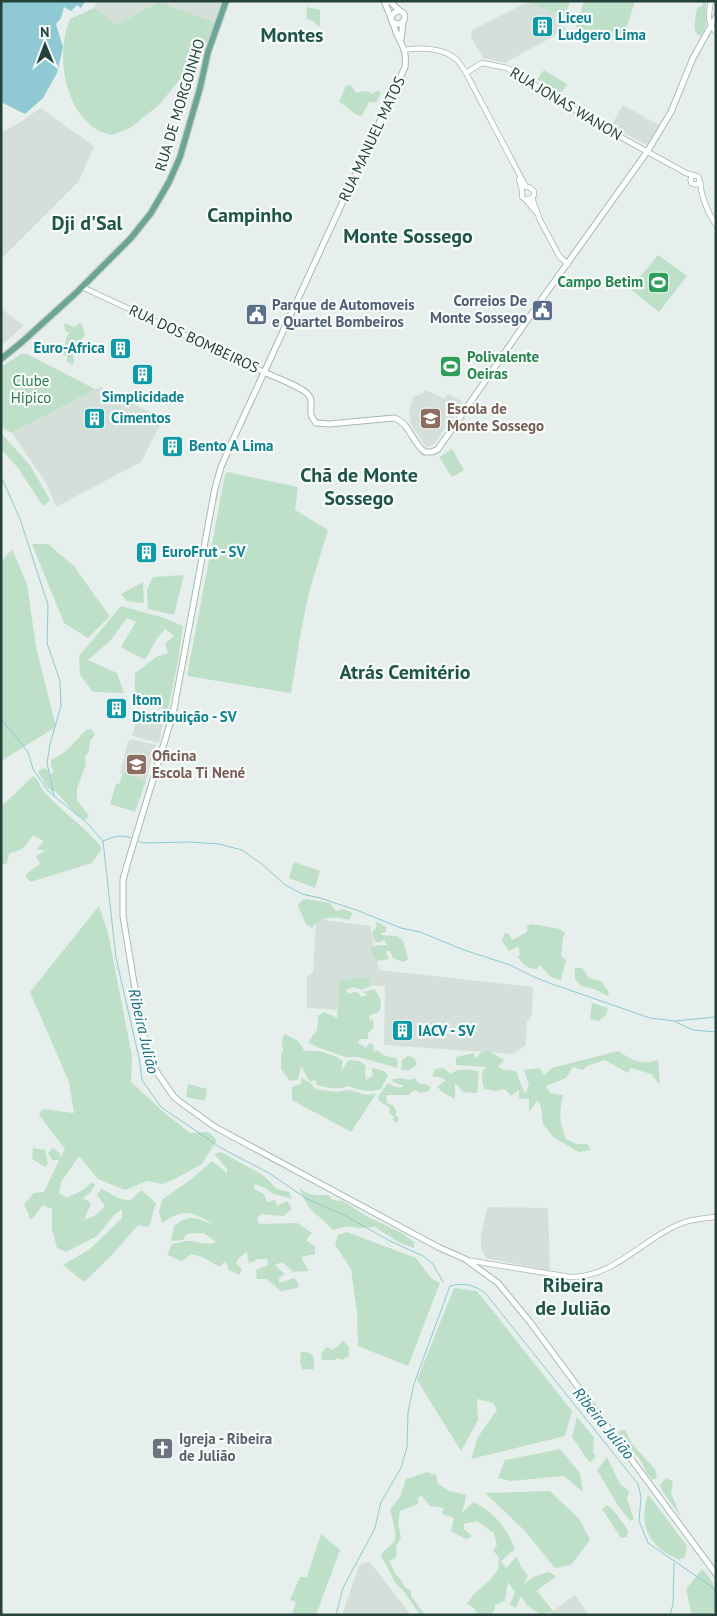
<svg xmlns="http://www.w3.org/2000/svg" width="717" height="1616" font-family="'PT Sans',sans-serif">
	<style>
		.built { fill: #d4dfda }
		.green { fill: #bfe0c8 }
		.water { fill: #8ec9d4 }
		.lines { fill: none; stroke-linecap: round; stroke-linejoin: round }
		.stream { stroke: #8ec9d4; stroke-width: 1 }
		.tertiary-casing { stroke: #a8b8b2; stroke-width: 6 }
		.secondary-casing { stroke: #a4bbb3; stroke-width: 7 }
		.primary-casing { stroke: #c2cac8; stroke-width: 8 }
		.tertiary { stroke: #fff; stroke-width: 4.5 }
		.secondary { stroke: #fff; stroke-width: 5 }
		.primary { stroke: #6aa596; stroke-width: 5.5 }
		.labels { text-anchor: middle; stroke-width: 4.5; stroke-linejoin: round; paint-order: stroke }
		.culture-label { font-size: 15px; font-weight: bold; fill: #0d838f; stroke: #f7fbf9; text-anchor: start }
		.street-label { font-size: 15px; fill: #24423a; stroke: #f7fbf9 }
		.leisure-label { font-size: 15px; font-weight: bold; fill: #27864d; stroke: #f7fbf9; text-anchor: end }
		.service-label { font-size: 15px; font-weight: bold; fill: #4e5e75; stroke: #f7fbf9; text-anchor: end }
		.park-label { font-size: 15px; fill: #2d7a4b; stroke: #f7fbf9 }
		.education-label { font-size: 15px; font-weight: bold; fill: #785e54; stroke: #f7fbf9; text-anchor: start }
		.worship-label { font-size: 15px; font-weight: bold; fill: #5b616d; stroke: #f7fbf9; text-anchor: start }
		.water-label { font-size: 16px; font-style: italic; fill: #1c6f80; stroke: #f7fbf9 }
		.district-label { font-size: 20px; font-weight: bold; fill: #1f5548; stroke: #f7fbf9 }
	</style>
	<rect width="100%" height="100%" fill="#e6efeb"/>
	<path class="built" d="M98 1H222L215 22 158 2 117 25 94 8Z
		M528 3 565 16 562 26 567 29 505 63 483 58 471 37 472 30 523 4Z
		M623 105 659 125 648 143 645 144 611 126Z
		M40 108 94 146 79 181 1 259V133L22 121Z
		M1 309 24 325 1 346Z
		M101 387 163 419 141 462 56 507 46 483 12 433 90 391Z
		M426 390 445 399 448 394 463 402 435 443 430 446 426 447 411 424 409 412 413 397 423 393Z
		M139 710 164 716 159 743 132 736Z
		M131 739 156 745 146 781 120 773 128 741Z
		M316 919 370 926 379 970 533 987 532 1015 527 1022 526 1045 513 1054 384 1045 385 986 343 984 341 1010 307 1008V977L313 973Z
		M487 1207 548 1208 550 1271 486 1258 481 1248V1236Z
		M370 1562 411 1615H342L359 1566 363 1563Z
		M575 1595 589 1615H547L553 1611Z"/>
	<path class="green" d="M523 1H570L565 16Z
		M584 1H635L622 42 576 28Z
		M703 1H706V25L701 36 696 33C693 25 696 15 697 8L703 5Z
		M158 2 215 22 204 50 159 105 130 128 112 135C107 133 99 132 94 128 63 105 56 53 70 19L94 8 117 25Z
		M307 7 320 10V26L315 24 314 21 306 19Z
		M544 70 567 84 561 94 537 79Z
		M351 85 356 93C363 91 366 90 372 94L377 91 381 92 377 102H369L362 116C352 115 349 106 339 102L346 86Z
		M658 255 687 276 659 312 630 289Z
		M64 323 75 327 79 323 82 324 85 334 73 355 74 365 67 362V356L63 354 67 335 70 333 65 331Z
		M21 354H27L95 389 12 433 1 427V367Z
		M1 433 30 465 50 500 43 506 18 468 1 449Z
		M452 449 464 470 452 477 439 457Z
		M227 472 298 487 295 510 328 530 309 592 301 631 291 693 187 676 225 475Z
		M32 544H48L74 566 95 596 110 616 88 638 64 623Z
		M12 549 27 584 36 647 56 727 1 761V562Z
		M184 575 174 615 148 609 147 590 153 577Z
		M143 582 144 603 127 601 121 594Z
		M121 606 164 618 183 626 178 661 168 710 135 700V673L156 657 168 653 165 644 174 636 165 629 156 640 145 660 121 647 136 622 127 618 111 640 88 660 117 673 124 693 93 692 80 675 79 656Z
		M87 729 92 730 95 735 90 741 89 751 85 757 86 765 77 788V800L89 816 85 820 76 814 55 791 52 792 46 786 38 772 43 768 48 770 49 776 54 771 51 767V760L65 752Z
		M123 773 146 781 135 812 110 804 116 784H119Z
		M33 776C39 780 39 783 42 789 45 793 49 797 53 801 70 818 87 829 102 848L92 863 30 882 25 875 40 864 36 856 45 851 37 849 44 841 33 835C26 846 23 851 9 853L7 863 1 865V807Z
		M294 862 320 871 315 888 289 878Z
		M306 899 330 903 336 911 344 909 353 913 349 920C335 916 322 916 312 928L306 924 298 906 301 901Z
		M99 906 108 933 132 1056 131 1082 166 1114 190 1133 208 1132 217 1140 202 1164 173 1180 162 1184 147 1181 125 1190 98 1179 79 1156 61 1182 59 1193 67 1198 83 1190 92 1182 95 1185 90 1193 83 1198 91 1203 84 1220 96 1215 105 1206 97 1195 101 1189C114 1194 116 1200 131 1200L141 1190 156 1203 149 1227 138 1225 113 1254 84 1282 63 1265 90 1249 122 1218V1209L115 1214 97 1236 66 1252 57 1248 52 1229V1209L43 1205 31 1220 24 1204 34 1193 44 1192 59 1160H52L48 1153 53 1148 60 1153V1158L65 1149 39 1115 42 1109 74 1113 69 1082 30 992Z
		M375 921 386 927V931L380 935 397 936 403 941 408 959 404 962 393 958 389 950 386 952 389 959 377 961 373 956 371 948 374 946 387 945 384 940 381 942H375L372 932 377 926Z
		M532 924 560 929 565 933 563 938 561 956 566 960 561 980 551 977 540 965 537 969C527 969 523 965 518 957L520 954 518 946 509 951 502 941 505 933 509 934 512 940 527 932V926Z
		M575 968H582L589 978 601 981 608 991 609 996C603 994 598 990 593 989 582 985 584 990 575 979Z
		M369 976 371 986 361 990 354 987 346 990 349 994 354 992 359 993 361 997 367 995 363 992 374 989C382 999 382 1001 379 1012L369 1016 370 1021 372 1019 374 1023 373 1029 368 1033V1039H360L358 1043 365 1047 366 1050 368 1044 371 1043 374 1046 373 1052 378 1050C382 1056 389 1057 397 1058L398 1068 358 1057H345L317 1047 308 1042 317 1030 318 1016 324 1012 337 1018 340 979 348 980 359 977 362 980Z
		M592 1003 608 1008 606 1015 599 1021 590 1019Z
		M284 1034C294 1038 301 1041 304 1051 318 1050 332 1053 343 1061L341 1071 349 1060 359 1061 366 1066 365 1073 366 1080 373 1076 372 1068 384 1071 388 1075 381 1089C369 1093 360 1090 348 1086 338 1090 328 1088 317 1085L315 1080 310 1082 301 1066 298 1080 290 1081 281 1069V1055L283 1051 282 1041Z
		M482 1051H489L504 1060 498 1067 505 1070 516 1071 525 1094 529 1085 524 1070 539 1068 544 1075 552 1068 618 1051C633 1060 640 1066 658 1060L660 1085 651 1074 631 1068 628 1073 605 1060 587 1066 583 1070 573 1067 566 1078 546 1086 550 1093 563 1095C559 1114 559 1121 566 1139L576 1144H587L591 1150 579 1152 553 1137 543 1124 541 1107 538 1100 529 1112V1099L519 1098V1090L511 1096 505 1089 496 1091 484 1089 482 1079 483 1070 487 1067 456 1065V1057L474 1053 475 1059Z
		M408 1056 415 1058 417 1065 409 1070H401L402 1060Z
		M443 1068 451 1074C458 1067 469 1070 479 1071L477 1093 463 1092 455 1083V1099L444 1093 437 1087 446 1080 440 1077H432L435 1069Z
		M302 1078 312 1084 315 1089 336 1092 350 1090 365 1095 376 1094 351 1132 292 1100V1087L301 1084Z
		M401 1078 410 1080 415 1078 419 1084H425L431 1087 429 1091 421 1093 414 1090 409 1095H386L387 1103 393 1105 397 1112 395 1115 399 1118 396 1123 392 1119 394 1117 390 1114 389 1107 379 1101 378 1097 387 1084H390C395 1087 399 1089 404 1086L393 1082 392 1079Z
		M188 1084 207 1089 205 1101 186 1097Z
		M33 1148 45 1150 48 1164 45 1167 32 1159Z
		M221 1152 263 1175 277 1189 289 1192 292 1199 271 1193 267 1189 255 1184 254 1189 264 1194 267 1202 275 1200 277 1206 287 1201 292 1209 283 1216 261 1214 257 1218 259 1224 297 1223 312 1233 306 1240 315 1247V1254L301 1257 309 1271 293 1272 282 1262 275 1265 285 1274 279 1278V1283L294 1278 299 1284 297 1288 281 1291 266 1279H257L256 1270 268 1265 267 1259H258L249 1264 247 1252 238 1259 236 1263 242 1269 239 1275 229 1270 225 1261 220 1267 202 1257 191 1254 182 1261 167 1255 172 1244C177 1243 183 1241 188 1241 199 1241 205 1246 216 1242L204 1233 187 1234 183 1240 171 1241 174 1226C192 1212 196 1220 214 1224 190 1212 186 1207 162 1223L159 1212 162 1200 190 1180 212 1161 227 1173V1169L214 1154Z
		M300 1189C309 1195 317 1196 328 1195L333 1200 343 1201 366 1216 402 1233 414 1242V1248L398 1242 375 1227 358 1228 347 1226 333 1230C318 1213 308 1213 300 1189Z
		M347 1232 416 1258 431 1278 440 1283 408 1366 358 1346 357 1313 351 1269 335 1245 338 1235Z
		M454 1288 477 1291 572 1411 565 1436 471 1459 478 1437 497 1410 493 1403 477 1399 478 1420 461 1451 417 1380Z
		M343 1341 349 1347V1356L342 1360 339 1358 334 1360H322L321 1354 326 1347 333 1350Z
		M301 1352C314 1351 316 1359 313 1370L302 1369 300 1361Z
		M577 1417 594 1437 593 1452 596 1457 590 1463 572 1437Z
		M625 1430 633 1445 655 1469 657 1478 653 1480C646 1473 646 1471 642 1463 636 1453 626 1443 617 1436L619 1431Z
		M560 1449 580 1473 583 1492 564 1476 511 1481 498 1478 505 1460Z
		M607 1457 620 1484 629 1491 627 1499 634 1519 630 1521 617 1504 597 1470Z
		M427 1472 436 1475 438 1484 449 1491 466 1495 464 1506 461 1513 474 1502C495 1514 506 1526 515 1549L501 1561 506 1568 517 1556 521 1567 528 1576 524 1584 533 1577 548 1572 556 1576C550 1583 543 1584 537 1591L553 1611 541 1615 527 1605 521 1596 516 1608 510 1605 515 1592 508 1582 505 1601 495 1605V1610L490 1615H478L474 1608 467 1604 474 1594 492 1578 498 1569 499 1558 493 1550 497 1545 494 1533 477 1521 464 1524V1529L472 1536 466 1539 451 1531 454 1518 442 1514 444 1508 430 1506 421 1495 418 1498V1504L400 1511 398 1524 401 1537 396 1546 397 1555 394 1559 389 1561 396 1575 398 1576 405 1587 411 1591V1596L425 1615H420L403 1590C391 1582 390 1567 381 1557 383 1549 389 1548 394 1542 398 1536 392 1517 390 1510L400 1497 406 1479Z
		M666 1478 673 1481 671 1493 681 1517 663 1492 660 1485Z
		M550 1491 580 1520 590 1540 571 1565 555 1568 525 1531 485 1493Z
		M648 1494 687 1546 685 1557 679 1560C672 1556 663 1552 658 1547 642 1531 642 1514 648 1494Z
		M607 1505C616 1512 622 1521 628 1531L627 1537 621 1538 602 1509Z
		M321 1534 340 1550 316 1615H292L296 1602 290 1600 300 1577H307Z
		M702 1569C717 1584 716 1593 716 1615H693L691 1612 686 1589Z"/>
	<path class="water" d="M1 1H85L81 8 77 5 71 11 64 7 61 18 56 24 63 47 57 73 43 98 25 114 1 102Z"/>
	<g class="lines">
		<path class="stream" d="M1 476 20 519 48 605 47 643 60 681 61 706 50 744 47 763 54 796
			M1 719 28 752 33 769 48 791 87 823 103 841 116 958 139 1058 142 1080 161 1107 221 1148 269 1173 307 1199 344 1215 390 1241 423 1256 433 1264 443 1282
			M103 841C113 837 120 834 131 838
			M138 841 143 843 190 842 219 844 242 850 263 865 284 884 302 894 320 898 359 911 401 928 420 932 464 950 510 965 534 977 552 984 650 1018 675 1021 716 1017
			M676 1022 693 1030 716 1032
			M336 1615 343 1588 375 1528 381 1502 401 1468 407 1447 408 1412 414 1384 450 1286C464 1282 475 1285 486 1294L638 1484 641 1497 639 1521 648 1543 712 1587 716 1592
			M670 1615 673 1604 674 1563"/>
		<defs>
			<path id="tertiary" d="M711 1C709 13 706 23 716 32
				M404 50C420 47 443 48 456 59 460 63 463 68 466 73L526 187
				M466 73 482 63 507 68 608 130 686 173 693 175
				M690.5 180a4.5 4.5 0 1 1 9 0a4.5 4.5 0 1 1-9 0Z
				M519 179 522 190V197L526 200 532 198
				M700 181C701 198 707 211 716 225
				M526 187H529L534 191V195L532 198
				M532 198 540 220 557 252 560 257 568 264
				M526 200 536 212
				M82 287 264 372
				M466 1260 570 1277C617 1277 643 1237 685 1222 694 1219 706 1218 716 1217"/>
			<path id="secondary" d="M384 1C389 12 392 21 396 32 402 46 407 50 405 67L231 444 221 467 215 488 173 714 127 865 123 880V916L140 1019 149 1057 158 1074 174 1097 183 1104 215 1127 438 1247 465 1259 498 1283 530 1322 716 1574
				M389 1 399 10
				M392 16C397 6 409 12 403 22L399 24 394 23
				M401 39 403 22
				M264 372C274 377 306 388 310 397 314 406 306 412 316 423L329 424 394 418C410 423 412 443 425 452H432L438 449 544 296 647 152 671 112 693 58 716 17"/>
			<path id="primary" d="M1 359 22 342 76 293 131 238 151 213 169 182 180 157 200 88 208 52 226 1"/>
		</defs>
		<use href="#tertiary" class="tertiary-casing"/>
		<use href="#secondary" class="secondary-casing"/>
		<use href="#primary" class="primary-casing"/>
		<use href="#tertiary" class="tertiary"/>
		<use href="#secondary" class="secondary"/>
		<use href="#primary" class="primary"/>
	</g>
	<defs>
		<symbol id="building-square" viewBox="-11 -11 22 22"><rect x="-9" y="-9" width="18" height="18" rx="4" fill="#0f9aa8" stroke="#f7fbf9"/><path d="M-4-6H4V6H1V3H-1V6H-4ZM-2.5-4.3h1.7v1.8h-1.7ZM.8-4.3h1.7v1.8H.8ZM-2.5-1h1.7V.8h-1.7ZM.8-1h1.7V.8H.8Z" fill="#fff"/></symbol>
		<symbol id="stadium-square" viewBox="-11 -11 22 22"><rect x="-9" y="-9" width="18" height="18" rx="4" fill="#2e9e5b" stroke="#f7fbf9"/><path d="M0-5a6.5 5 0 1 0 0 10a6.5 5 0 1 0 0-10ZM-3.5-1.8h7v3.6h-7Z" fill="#fff"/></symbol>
		<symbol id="civic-square" viewBox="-11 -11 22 22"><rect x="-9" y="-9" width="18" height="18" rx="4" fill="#5c6f8a" stroke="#f7fbf9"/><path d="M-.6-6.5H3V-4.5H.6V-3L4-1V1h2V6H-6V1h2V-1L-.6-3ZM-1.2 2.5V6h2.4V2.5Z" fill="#fff"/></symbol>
		<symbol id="school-square" viewBox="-11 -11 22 22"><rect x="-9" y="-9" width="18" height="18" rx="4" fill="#8d6e63" stroke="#f7fbf9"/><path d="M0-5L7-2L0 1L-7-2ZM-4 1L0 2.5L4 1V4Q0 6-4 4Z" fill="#fff"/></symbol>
		<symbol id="church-square" viewBox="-11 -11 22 22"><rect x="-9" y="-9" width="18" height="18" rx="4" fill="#6b7280" stroke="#f7fbf9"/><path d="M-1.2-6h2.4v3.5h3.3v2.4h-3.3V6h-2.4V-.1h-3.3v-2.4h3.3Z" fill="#fff"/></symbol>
	</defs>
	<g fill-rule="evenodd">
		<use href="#building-square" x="530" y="14" width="25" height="25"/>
		<use href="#stadium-square" x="646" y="270" width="25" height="25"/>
		<use href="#civic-square" x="530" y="298" width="25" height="25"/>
		<use href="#civic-square" x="244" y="302" width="25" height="25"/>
		<use href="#building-square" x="108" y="336" width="25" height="25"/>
		<use href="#stadium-square" x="438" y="354" width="25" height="25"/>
		<use href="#building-square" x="130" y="362" width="25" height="25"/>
		<use href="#building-square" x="82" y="406" width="25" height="25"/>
		<use href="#school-square" x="418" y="406" width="25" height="25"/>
		<use href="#building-square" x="160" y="434" width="25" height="25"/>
		<use href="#building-square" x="134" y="540" width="25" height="25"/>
		<use href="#building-square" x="104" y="696" width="25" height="25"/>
		<use href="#school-square" x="124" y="752" width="25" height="25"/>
		<use href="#building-square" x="390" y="1018" width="25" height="25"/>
		<use href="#church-square" x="150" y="1436" width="25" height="25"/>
	</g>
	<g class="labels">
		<g class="culture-label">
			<text x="558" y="23">Liceu<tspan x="558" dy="17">Ludgero Lima</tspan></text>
			<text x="105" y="353" text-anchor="end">Euro-Africa</text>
			<text x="143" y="402" text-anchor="middle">Simplicidade</text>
			<text x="111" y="423">Cimentos</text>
			<text x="189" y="451">Bento A Lima</text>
			<text x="162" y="557">EuroFrut - SV</text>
			<text x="132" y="705">Itom<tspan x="132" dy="17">Distribuição - SV</tspan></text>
			<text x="418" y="1036">IACV - SV</text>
		</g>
		<g class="street-label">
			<text transform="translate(566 104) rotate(31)" y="5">RUA JONAS WANON</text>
			<text transform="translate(180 105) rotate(-73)" y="5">RUA DE MORGOINHO</text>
			<text transform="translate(372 139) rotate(-65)" y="5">RUA MANUEL MATOS</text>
			<text transform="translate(194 339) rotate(25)" y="5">RUA DOS BOMBEIROS</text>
		</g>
		<g class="leisure-label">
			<text x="643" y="287">Campo Betim</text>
			<text x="467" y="362" text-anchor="start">Polivalente<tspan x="467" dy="17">Oeiras</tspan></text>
		</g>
		<g class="service-label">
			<text x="527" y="306">Correios De<tspan x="527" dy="17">Monte Sossego</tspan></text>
			<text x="272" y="310" text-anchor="start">Parque de Automoveis<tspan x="272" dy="17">e Quartel Bombeiros</tspan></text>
		</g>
		<g class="park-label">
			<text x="31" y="386">Clube<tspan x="31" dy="17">Hipico</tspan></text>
		</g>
		<g class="education-label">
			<text x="447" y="414">Escola de<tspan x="447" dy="17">Monte Sossego</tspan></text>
			<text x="152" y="761">Oficina<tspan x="152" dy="17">Escola Ti Nené</tspan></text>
		</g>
		<g class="worship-label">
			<text x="179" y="1444">Igreja - Ribeira<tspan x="179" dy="17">de Julião</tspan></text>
		</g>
		<g class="water-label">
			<text transform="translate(144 1031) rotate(77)" y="6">Ribeira Julião</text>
			<text transform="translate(604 1423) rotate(51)" y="6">Ribeira Julião</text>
		</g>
		<g class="district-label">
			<text x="292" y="42">Montes</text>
			<text x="250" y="222">Campinho</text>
			<text x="87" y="230">Dji d'Sal</text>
			<text x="408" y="243">Monte Sossego</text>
			<text x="359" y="482">Chã de Monte<tspan x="359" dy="23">Sossego</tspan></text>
			<text x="405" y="679">Atrás Cemitério</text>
			<text x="573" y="1292">Ribeira<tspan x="573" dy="23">de Julião</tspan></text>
		</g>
	</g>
	<rect width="717" height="1616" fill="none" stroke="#24423a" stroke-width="5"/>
	<g transform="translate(45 45) rotate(359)" stroke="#f7fbf9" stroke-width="4" paint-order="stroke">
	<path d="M0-4L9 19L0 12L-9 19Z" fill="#24423a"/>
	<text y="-8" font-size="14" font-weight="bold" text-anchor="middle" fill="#24423a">N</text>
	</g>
</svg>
